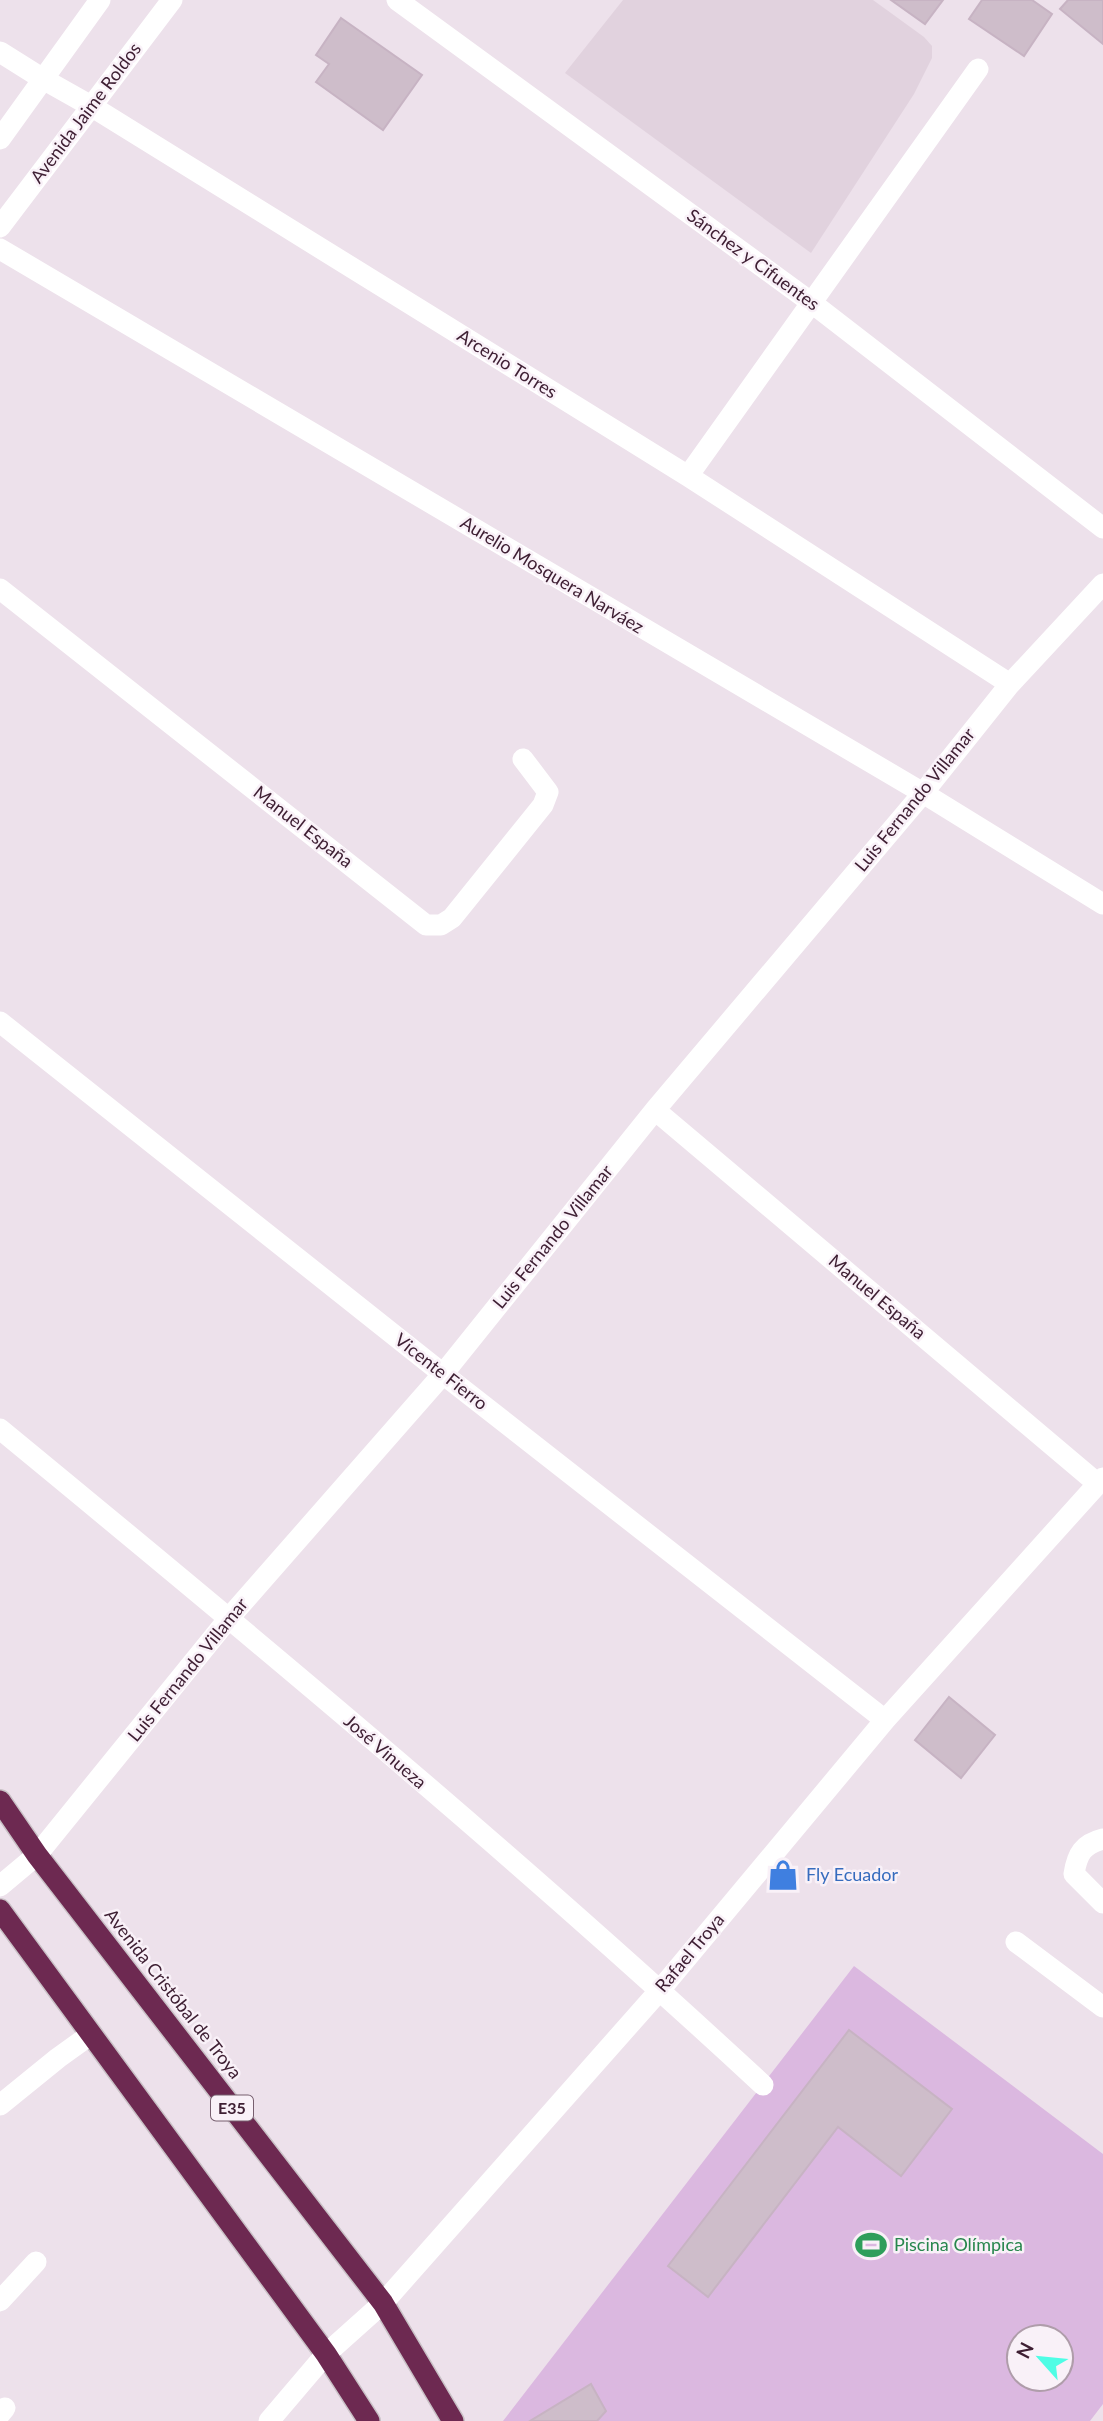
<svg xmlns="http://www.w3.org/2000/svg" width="1103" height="2421" font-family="Lato,sans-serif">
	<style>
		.built { fill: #e1d2de }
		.pitch { fill: #dbb8e0; fill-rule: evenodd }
		.building { fill: #cebdca; stroke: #c7b3c3; stroke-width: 2 }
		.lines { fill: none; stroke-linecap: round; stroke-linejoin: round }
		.highway-casing { stroke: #c9c1c6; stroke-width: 24 }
		.minor { stroke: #fff; stroke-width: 21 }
		.highway { stroke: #6d2951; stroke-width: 21 }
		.labels { text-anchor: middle; stroke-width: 5; stroke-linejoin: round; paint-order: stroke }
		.shield { fill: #f9f1f8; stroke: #775f6f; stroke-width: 2 }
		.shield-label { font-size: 16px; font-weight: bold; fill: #3f2034 }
		.street-label { font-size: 18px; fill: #3f2034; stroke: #f9f1f8 }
		.shop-label { font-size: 18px; fill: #366cbe; stroke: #f9f1f8; text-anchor: start }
		.leisure-label { font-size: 18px; fill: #27864d; stroke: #f9f1f8; text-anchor: start }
	</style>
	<rect width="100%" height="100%" fill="#ede1eb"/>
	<path class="built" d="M623 0H873L924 37 932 46V58L914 94 811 253 565 73Z"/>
	<path class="pitch" d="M854 1966 1103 2154V2404L1090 2421H503ZM1019 2337H1061V2379H1019Z"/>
	<path class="building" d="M891 0H943L925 24Z
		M982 0H1032L1052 14 1024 56 969 19Z
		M1068 0H1103V44L1060 9Z
		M341 18 422 75 383 130 316 82 329 64 316 55Z
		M949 1697 995 1735 961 1778 915 1740Z
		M849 2030 952 2109 901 2176 838 2127 708 2297 668 2266Z
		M591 2384 606 2411 597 2421H530Z"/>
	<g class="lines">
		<defs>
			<path id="highway" d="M0 1801 37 1855 383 2303 453 2421
				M0 1910 326 2354 369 2421"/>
		</defs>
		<use href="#highway" class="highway-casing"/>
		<path class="minor" d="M397 0 812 303 1103 528
			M0 52 43 79 91 106 688 476 1010 684
			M0 139 100 0
			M0 227 172 0
			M0 249 923 793 1103 904
			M688 476 978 69
			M0 589 426 925H441L452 918 543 805 548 792 523 759
			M0 1022 443 1374 885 1720
			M655 1110 1098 1484
			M0 1429C259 1642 517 1857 763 2085
			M1103 1839C1083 1844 1077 1854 1074 1874L1103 1903
			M0 1886 37 1855 229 1618 443 1374 655 1110 923 793 1010 684 1103 584
			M1016 1942 1103 2007
			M0 2105 58 2058 90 2035
			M0 2301 36 2262
			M0 2414 5 2408
			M269 2421 326 2354 383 2303 660 1990 885 1720 1103 1478"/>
		<use href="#highway" class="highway"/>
	</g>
	<defs>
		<symbol id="shop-bare" viewBox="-9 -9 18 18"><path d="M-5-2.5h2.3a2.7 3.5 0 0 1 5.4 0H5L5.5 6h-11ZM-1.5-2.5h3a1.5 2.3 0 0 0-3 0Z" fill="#3f7fe0" stroke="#f9f1f8" stroke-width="2.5" paint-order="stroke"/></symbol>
		<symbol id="stadium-bare" viewBox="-9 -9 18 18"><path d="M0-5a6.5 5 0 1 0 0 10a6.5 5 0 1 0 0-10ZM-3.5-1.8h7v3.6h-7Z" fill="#2e9e5b" stroke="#f9f1f8" stroke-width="2.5" paint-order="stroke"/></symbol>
	</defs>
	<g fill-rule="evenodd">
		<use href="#shop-bare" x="761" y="1853" width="44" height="44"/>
		<use href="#stadium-bare" x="849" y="2223" width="44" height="44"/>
	</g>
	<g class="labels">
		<rect class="shield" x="211" y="2095.5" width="42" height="25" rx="5"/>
		<g class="shield-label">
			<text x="232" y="2114">E35</text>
		</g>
		<g class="street-label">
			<text transform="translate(86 113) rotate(-53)" y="6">Avenida Jaime Roldos</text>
			<text transform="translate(753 260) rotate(36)" y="6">Sánchez y Cifuentes</text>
			<text transform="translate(507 364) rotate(32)" y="6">Arcenio Torres</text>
			<text transform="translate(552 575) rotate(31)" y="6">Aurelio Mosquera Narváez</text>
			<text transform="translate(915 800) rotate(-51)" y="6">Luis Fernando Villamar</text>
			<text transform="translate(303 827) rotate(38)" y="6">Manuel España</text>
			<text transform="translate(553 1237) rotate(-51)" y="6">Luis Fernando Villamar</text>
			<text transform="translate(877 1297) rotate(40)" y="6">Manuel España</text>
			<text transform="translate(441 1372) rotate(38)" y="6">Vicente Fierro</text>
			<text transform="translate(188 1670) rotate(-51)" y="6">Luis Fernando Villamar</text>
			<text transform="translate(385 1752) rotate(41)" y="6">José Vinueza</text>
			<text transform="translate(690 1953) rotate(-50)" y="6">Rafael Troya</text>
			<text transform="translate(173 1994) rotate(52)" y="6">Avenida Cristóbal de Troya</text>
		</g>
		<g class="shop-label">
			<text x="806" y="1881">Fly Ecuador</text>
		</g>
		<g class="leisure-label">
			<text x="894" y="2251">Piscina Olímpica</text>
		</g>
	</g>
	<g transform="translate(1040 2358) rotate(297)"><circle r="33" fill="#f9f1f8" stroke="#af9daa" stroke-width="2"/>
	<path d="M0-5L12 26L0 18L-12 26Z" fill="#4efde5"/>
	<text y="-10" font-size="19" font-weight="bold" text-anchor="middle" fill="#3f2034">N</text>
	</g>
</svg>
